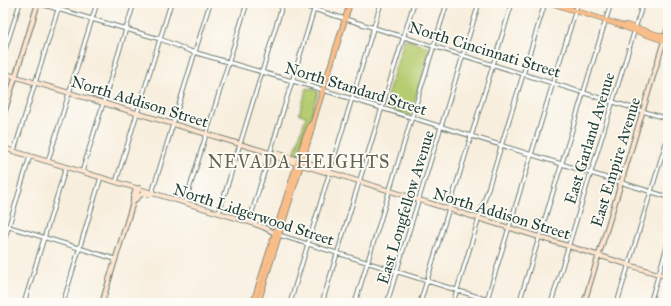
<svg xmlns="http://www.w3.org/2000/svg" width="671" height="306" font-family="'IM FELL Great Primer',serif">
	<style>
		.green { fill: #b6cc70; stroke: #6a8452 }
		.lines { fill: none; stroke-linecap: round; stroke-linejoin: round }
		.street-casing { stroke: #6b7b6f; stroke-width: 5 }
		.secondary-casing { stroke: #6b7b6f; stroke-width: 6 }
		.primary-casing { stroke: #6b7b6f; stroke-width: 6 }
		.street { stroke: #fff; stroke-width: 3 }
		.secondary { stroke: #fde5d0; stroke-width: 4 }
		.primary { stroke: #f9bd89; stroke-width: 4.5 }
		.labels { text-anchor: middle; stroke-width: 3.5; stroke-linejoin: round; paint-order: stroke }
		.street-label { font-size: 16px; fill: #1f3d34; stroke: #fdfcf7 }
		.quarter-label { font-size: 18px; letter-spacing: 1px; fill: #62644f; stroke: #fdfcf7 }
	</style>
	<rect width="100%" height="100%" fill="#fdfcf7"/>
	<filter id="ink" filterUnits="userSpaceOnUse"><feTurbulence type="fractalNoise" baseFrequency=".025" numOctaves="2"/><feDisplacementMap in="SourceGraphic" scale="8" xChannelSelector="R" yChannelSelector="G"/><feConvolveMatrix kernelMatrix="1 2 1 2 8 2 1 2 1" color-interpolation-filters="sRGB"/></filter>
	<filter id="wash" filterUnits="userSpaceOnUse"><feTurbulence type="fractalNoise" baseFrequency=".012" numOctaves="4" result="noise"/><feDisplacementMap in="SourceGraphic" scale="16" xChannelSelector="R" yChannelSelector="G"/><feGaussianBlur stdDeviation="0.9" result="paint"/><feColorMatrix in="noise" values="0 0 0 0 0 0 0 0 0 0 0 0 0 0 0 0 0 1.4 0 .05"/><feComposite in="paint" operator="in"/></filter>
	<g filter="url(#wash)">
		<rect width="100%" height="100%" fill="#f8eedd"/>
		<path class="green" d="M406 39 430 47 431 48 410 116 384 108V106L404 40Z
			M307 88 317 91 318 93 298 155 294 157 279 152V151L287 153V152L294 154 306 116 299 114Z"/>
	</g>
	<g filter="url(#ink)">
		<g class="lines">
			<defs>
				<path id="street" d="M37 3 160 39 190 51 323 90 668 197
					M294 3 668 119
					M3 56 20 3
					M14 151 60 3
					M48 161 97 3
					M82 172 134 3
					M116 182 171 3
					M152 193 210 3
					M185 203 247 3
					M219 213 283 3
					M249 222 316 3
					M3 225 115 259
					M279 235 498 303
					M3 245 30 156
					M24 303 66 167
					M63 303 101 177
					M290 303 381 3
					M322 303 414 3
					M355 303 447 3
					M387 303 479 3
					M420 303 512 3
					M453 303 545 3
					M486 303 553 83 578 3
					M519 303 611 3
					M551 303 643 3
					M617 303 668 136
					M650 303 668 243"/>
				<path id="secondary" d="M3 73 270 153H276L325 168 329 171
					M3 117 38 3
					M3 148 249 222 263 227 277 234
					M270 153 275 157 325 172H329L668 277
					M136 199 142 194H152
					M133 201V198L136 188
					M102 303 133 202 135 199 139 188
					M584 303 621 183 668 27"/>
				<path id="primary" d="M551 3 620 25 624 27 668 42
					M626 25 668 38
					M3 301 9 303
					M253 303 305 138 311 124
					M258 303 311 132 314 119 350 3"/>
			</defs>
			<use href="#street" class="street-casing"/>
			<use href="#secondary" class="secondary-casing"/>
			<use href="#primary" class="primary-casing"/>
			<use href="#street" class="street"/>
			<use href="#secondary" class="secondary"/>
			<use href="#primary" class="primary"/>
		</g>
	</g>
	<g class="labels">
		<g class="street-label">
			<text transform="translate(485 49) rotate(17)" y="6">North Cincinnati Street</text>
			<text transform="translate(356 88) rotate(17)" y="6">North Standard Street</text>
			<text transform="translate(140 101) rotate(17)" y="6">North Addison Street</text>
			<text transform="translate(589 138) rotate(-73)" y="6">East Garland Avenue</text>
			<text transform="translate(615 162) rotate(-73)" y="6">East Empire Avenue</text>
			<text transform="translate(405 207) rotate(-73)" y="6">East Longfellow Avenue</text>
			<text transform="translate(502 213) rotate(17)" y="6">North Addison Street</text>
			<text transform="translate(254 214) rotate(18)" y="6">North Lidgerwood Street</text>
		</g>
		<g class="quarter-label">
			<text x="299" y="168">NEVADA HEIGHTS</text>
		</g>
	</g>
	<rect width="671" height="306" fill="none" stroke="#fdfcf7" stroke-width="16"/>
</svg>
